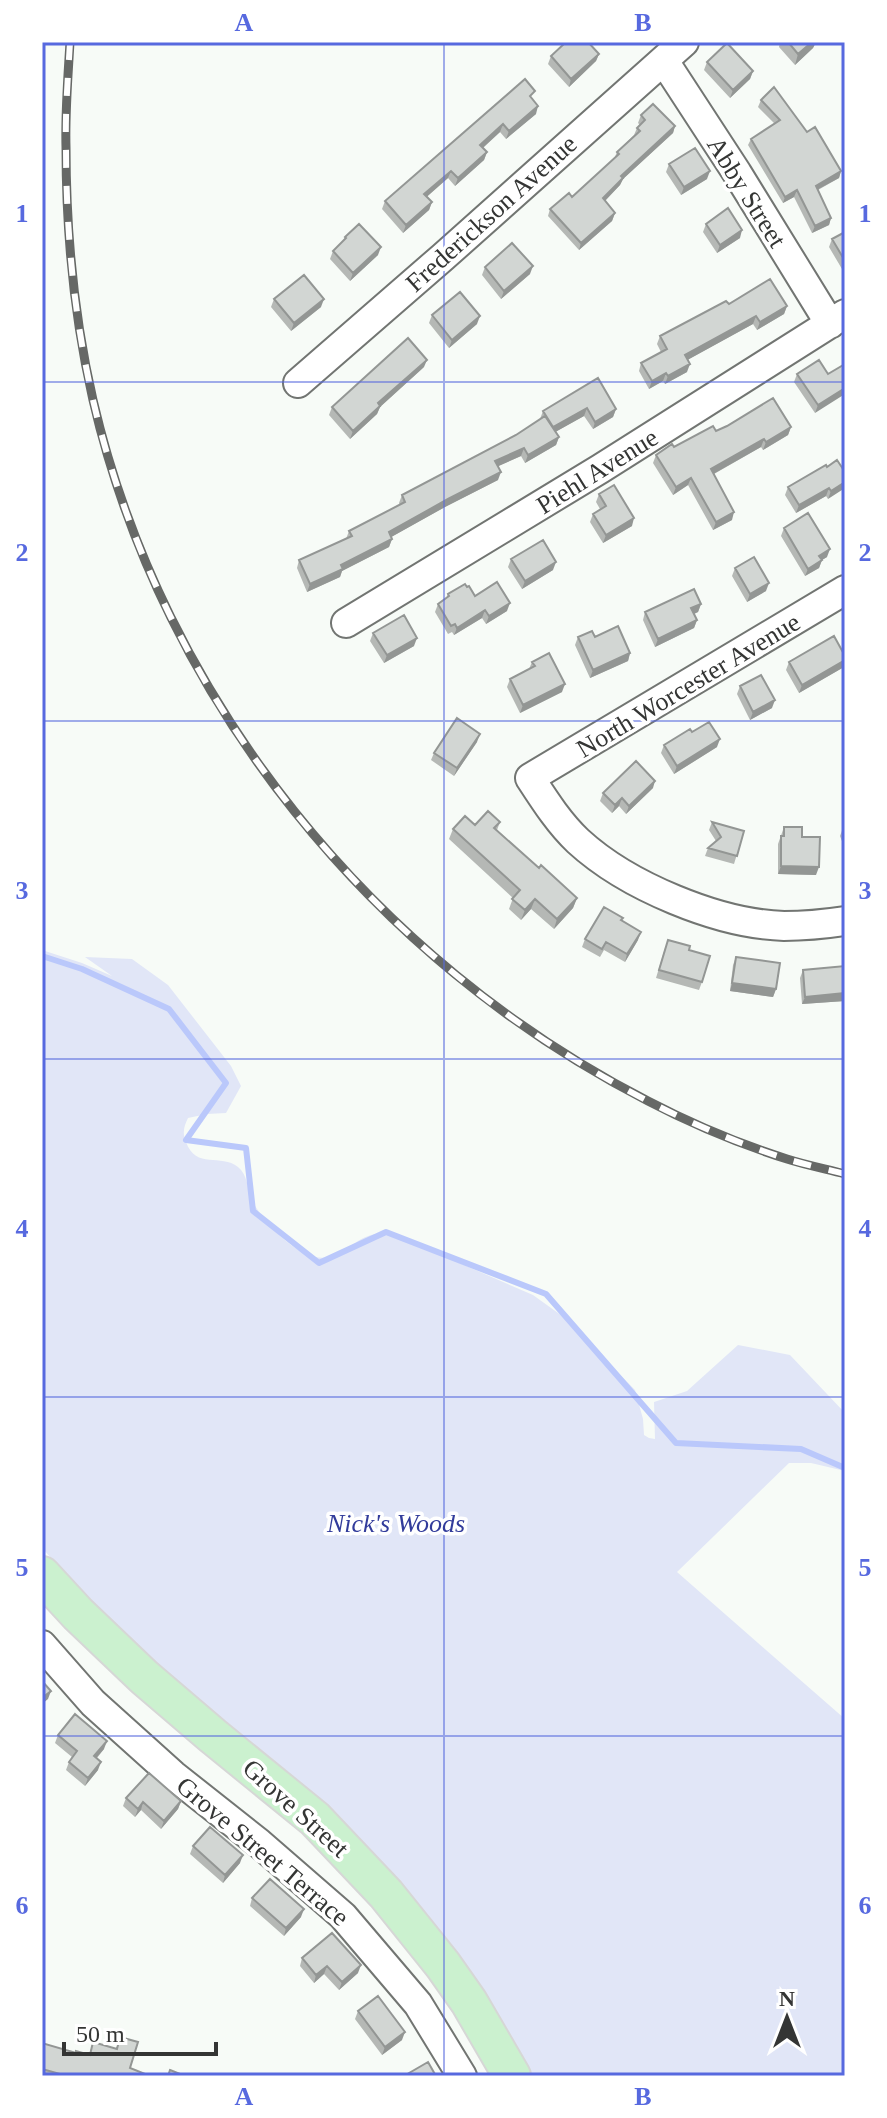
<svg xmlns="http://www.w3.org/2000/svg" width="887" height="2118" font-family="Georgia,serif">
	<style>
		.green { fill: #e1e6f7 }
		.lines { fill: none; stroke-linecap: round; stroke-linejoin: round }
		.stream { stroke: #bac8fb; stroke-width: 6 }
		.minor-casing { stroke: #727572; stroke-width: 32 }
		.major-casing { stroke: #d6d7d6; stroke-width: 40 }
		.minor { stroke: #fff; stroke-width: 28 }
		.major { stroke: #cbf1cf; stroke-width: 36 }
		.rail-casing { stroke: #666866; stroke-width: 9 }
		.rail { stroke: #fff; stroke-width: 6; stroke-dasharray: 18; stroke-linecap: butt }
		.wall { fill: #b5b8b5 }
		.shaded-wall { fill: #939694 }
		.building { fill: #d2d6d3; stroke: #939694; stroke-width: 2 }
		.grid { fill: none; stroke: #5769df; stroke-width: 2; stroke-opacity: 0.55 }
		.labels { text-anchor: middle; stroke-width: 7; stroke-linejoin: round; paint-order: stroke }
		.street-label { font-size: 26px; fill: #343534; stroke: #fff }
		.park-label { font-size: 26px; font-style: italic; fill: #323c9b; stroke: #fff }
		.neatline { fill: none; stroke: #5769df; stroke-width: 3 }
		.grid-label { font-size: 26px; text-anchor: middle; font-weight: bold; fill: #5769df }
	</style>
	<rect width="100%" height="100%" fill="#f7fbf7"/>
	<path class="green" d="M42 950 82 963 112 976 85 957 132 959 168 985 231 1066 241 1086 226 1113 207 1114 188 1118C184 1126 182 1133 186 1142 196 1170 221 1153 238 1167 248 1175 247 1189 252 1200 261 1220 292 1252 315 1257 338 1262 351 1241 371 1235 379 1233 387 1234 395 1235L533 1295 565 1318 635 1390 643 1419 644 1435 649 1438 655 1439 654 1402 687 1391 738 1345 790 1355 845 1413V1471L811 1463H789L677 1572 845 1719V2076H530L455 1954 418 1905 372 1851 320 1801 165 1673 95 1606 42 1548Z"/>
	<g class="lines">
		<path class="stream" d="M42 956 82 969 169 1009 226 1083 186 1140 246 1148 253 1211 319 1263 386 1232 546 1294 676 1443 801 1449 845 1468"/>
		<defs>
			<path id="minor" d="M664 61 737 173 830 324
				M298 383 443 257 684 42
				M845 590 530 778C545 801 559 823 578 841 627 886 718 924 784 926 804 926 825 924 845 921
				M346 623 600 469 845 314
				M42 1645 93 1703 173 1775 259 1843 343 1916 418 2004 462 2076"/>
			<path id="major" d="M42 1575 78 1614 144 1677 213 1736 315 1819 386 1894 443 1965 469 2002 512 2076"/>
		</defs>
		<use href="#minor" class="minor-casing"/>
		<use href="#major" class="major-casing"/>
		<use href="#minor" class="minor"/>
		<use href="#major" class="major"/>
		<defs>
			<path id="rail" d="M70 42C68 77 65 112 66 147 66 232 74 317 93 400 163 702 375 961 648 1101 692 1124 740 1144 787 1159 806 1165 826 1169 845 1174"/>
		</defs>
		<use href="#rail" class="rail-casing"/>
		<use href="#rail" class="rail"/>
	</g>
	<path class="wall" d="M780 42H816L813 48 795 65 779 47Z
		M599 54 596 61 569 87 548 64 551 56Z
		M707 62 753 71 750 79 730 98 704 70Z
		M533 99 536 114 506 139 500 132 483 148 487 152 484 160 455 186 448 178 426 197 432 202 429 210 403 233 382 209 385 201Z
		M761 100 807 132 841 171 839 178 818 190 831 218 829 225 812 233 794 197 783 203 748 145 751 139 775 124 758 107Z
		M641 115 675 126 673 133 623 179 620 185 605 201 615 213 612 221 579 250 548 216 550 209 572 197 614 159 617 152 634 135 637 128 640 125 638 123Z
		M669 164 707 179 681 195 666 172Z
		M706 224 740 238 717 253 703 232Z
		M845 232V267L842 269 829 247 832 239Z
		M345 237 378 255 350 281 330 259 333 251 343 241Z
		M485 267 530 274 501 299 482 275Z
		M274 299 321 307 291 331 271 307Z
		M729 304 787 306 784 314 757 330 753 324 687 360V372L665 384 663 381 649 389 639 371 641 363 661 352 657 344 660 336Z
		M432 315 477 324 449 348 429 323Z
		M845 364 815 413 794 382 797 374H828Z
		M424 367 380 407 377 414 350 439 329 415 332 407Z
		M598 378 616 409 613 417 593 429 584 416 555 432 559 437 556 445 525 463 521 456 498 466V480L445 507 391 537 392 539 389 547 342 571 340 577 307 592 297 568 299 560 346 539 349 531 400 505 399 503 402 495 516 435 540 419 543 411Z
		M791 427 788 435 763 450 761 447 714 474 732 520 713 530 688 485 673 495 653 463 656 455 716 431Z
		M827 467 845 472 828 499 826 496 796 513 785 495 788 487Z
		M599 494 632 526 603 543 590 522 593 514 600 509 596 502Z
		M784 528 827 557 822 560 819 568 805 576 781 536Z
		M511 559 553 570 522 589 508 567Z
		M735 568 766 591 747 602 732 576Z
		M467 587 475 596 507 611 486 624 482 618 454 635 452 632 448 634 435 612 438 604 446 599 448 594Z
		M701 604 698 612 694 614 697 620 694 628 655 647 643 620 645 612Z
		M373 633 414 646 384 663 370 641Z
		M578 637H595L630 653 628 661 590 678 575 645Z
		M532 662 562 692 520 713 507 687 510 679 529 669Z
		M789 662 844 667 799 693 786 670Z
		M740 686 772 708 750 720 737 694Z
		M692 732 717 747 674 774 661 753 664 745Z
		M477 742 454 776 431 760 434 753Z
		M653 788 626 814 619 806 612 813 600 801 603 793Z
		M500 822 497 830 539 868 577 898 573 908 554 929 531 909 521 920 509 909 513 898 449 839 453 829Z
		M712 822 744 831 734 864 705 856 708 848 716 841 709 830Z
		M784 827 802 837 816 875 778 874V844Z
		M845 827V849L840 836 843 828Z
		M585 939 638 940 625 962 604 950 600 957 582 947Z
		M665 948 689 950 702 982 699 990 656 978Z
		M736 957 776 989 773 997 730 991 733 965Z
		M845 966V1001L802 1004 800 978 803 970Z
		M58 1735 104 1749 97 1758 98 1770 85 1786 66 1770 69 1762 72 1757 55 1743Z
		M126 1798 181 1801 178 1809 161 1829 141 1810 135 1817 123 1806Z
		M193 1846 240 1863 223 1883 190 1854Z
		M252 1898 301 1917 284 1936 250 1906Z
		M302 1958 358 1973 339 1990 324 1974 314 1983 300 1966Z
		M358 2011 402 2040 382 2055 355 2019Z
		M120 2037 130 2068 150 2076H42V2043L76 2053 89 2055 93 2042 116 2049Z"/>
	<path class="shaded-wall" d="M812 42H816L813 48 795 65 798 54Z
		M599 54 596 61 569 87 571 79Z
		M753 71 750 79 730 98 733 90Z
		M538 106 536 114 506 139 509 131Z
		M503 124 500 132 477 153 480 145Z
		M675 126 673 133 623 179 620 185 600 206 603 198 621 176Z
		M487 152 484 160 455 186 458 178Z
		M451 171 448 178 421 202 424 194Z
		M710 171 707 179 681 195 684 187Z
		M841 171 839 178 813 192 816 186Z
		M797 190 794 197 783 203 785 197Z
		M432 202 429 210 403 233 406 225Z
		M615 213 612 221 579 250 581 243Z
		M831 218 829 225 812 233 815 226Z
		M742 230 740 238 717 253 720 245Z
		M381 247 378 255 350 281 353 273Z
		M533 266 530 274 501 299 504 291Z
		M324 299 321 307 291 331 294 323Z
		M787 306 784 314 757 330 760 322Z
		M480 316 477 324 449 348 452 340Z
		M756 316 753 324 682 363 685 355Z
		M427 360 424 367 380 407 377 414 350 439 353 431 378 403Z
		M690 364 687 372 665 384 668 376Z
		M666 373 663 381 649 389 652 381Z
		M845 388V394L815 413 818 405Z
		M587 408 584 416 550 435 553 427Z
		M616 409 613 417 593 429 595 422Z
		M791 427 788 435 763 450 766 442Z
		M559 437 556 445 525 463 528 455Z
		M764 439 761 447 708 477 711 469Z
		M524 448 521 456 492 469 495 461Z
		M501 472 498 480 445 507 386 540 389 532 448 499Z
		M691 478 688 485 673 495 676 487Z
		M845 482V488L828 499 831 491Z
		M829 488 826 496 796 513 799 505Z
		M734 512 732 520 713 530 716 522Z
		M634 518 632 526 603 543 606 535Z
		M392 539 389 547 342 571 340 577 307 592 310 584 341 565Z
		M830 549 827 557 822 560 819 568 805 576 808 569 819 556Z
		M556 562 553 570 522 589 525 581Z
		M769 583 766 591 747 602 750 594Z
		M510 603 507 611 486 624 489 616Z
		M701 604 698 612 689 616 691 608Z
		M485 610 482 618 454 635 457 628Z
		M697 620 694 628 655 647 658 639Z
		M417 638 414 646 384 663 387 655Z
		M630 653 628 661 590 678 593 670Z
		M845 660 844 667 799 693 802 685Z
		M565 684 562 692 520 713 523 705Z
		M775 700 772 708 750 720 753 712Z
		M480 734 477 742 454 776 457 768Z
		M720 739 717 747 674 774 677 766Z
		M655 781 653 788 626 814 629 806Z
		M622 798 619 806 612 813 615 805Z
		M781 866 819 867 816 875 778 874Z
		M577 898 573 908 554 929 557 919Z
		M535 899 531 909 521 920 525 910Z
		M641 932 638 940 625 962 627 954Z
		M732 983 776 989 773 997 730 991Z
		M845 993V1001L802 1004 805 997Z
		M51 1691 48 1699 42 1704V1698Z
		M107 1741 104 1749 91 1764 94 1756Z
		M101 1762 98 1770 85 1786 88 1778Z
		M181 1801 178 1809 161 1829 164 1821Z
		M143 1802 141 1810 135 1817 138 1809Z
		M243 1855 240 1863 223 1883 225 1875Z
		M304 1909 301 1917 284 1936 286 1928Z
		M361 1965 358 1973 339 1990 342 1982Z
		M327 1966 324 1974 314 1983 316 1975Z
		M405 2032 402 2040 382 2055 385 2047Z"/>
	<path class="building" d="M566 42H588L599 54 571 79 551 56Z
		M788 42H812L798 54Z
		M727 43 753 71 733 90 707 62Z
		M525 79 535 91 530 96 538 106 509 131 503 124 480 145 487 152 458 178 451 171 424 194 432 202 406 225 385 201Z
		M774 87 807 132 815 127 841 171 816 186 831 218 815 226 797 190 785 197 751 139 780 120 761 100Z
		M653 104 675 126 621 176 623 178 603 198 615 213 581 243 550 209 569 193 572 197 619 154 617 152 640 131 637 128 645 120 641 115Z
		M695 148 710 171 684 187 669 164Z
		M728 208 742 230 720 245 706 224Z
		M359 224 381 247 353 273 333 251 346 238 345 237Z
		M845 232V261L832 239Z
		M512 243 533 266 504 291 485 267Z
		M304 275 324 299 294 323 274 299Z
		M770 279 787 306 760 322 756 316 685 355 690 364 668 376 666 373 652 381 641 363 667 349 660 336 726 301 729 304Z
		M460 292 480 316 452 340 432 315Z
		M408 338 427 360 378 403 380 406 353 431 332 407Z
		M819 360 828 374 845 364V388L818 405 797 374Z
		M598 378 616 409 595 422 587 408 553 427 543 411Z
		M773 398 791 427 766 442 764 439 711 469 734 512 716 522 691 478 676 487 656 455 672 444 674 447 713 426 716 431 727 426Z
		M545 416 559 437 528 455 524 448 495 461 501 472 448 499 389 532 392 539 341 565 343 569 310 584 299 560 352 536 349 531 405 502 402 495 516 435Z
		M837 460 845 472V482L831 491 829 488 799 505 788 487 826 465 827 467Z
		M614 485 634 518 606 535 593 514 606 506 599 494Z
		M808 513 830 549 819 556 822 560 808 569 784 528Z
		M543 540 556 562 525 581 511 559Z
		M754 557 769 583 750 594 735 568Z
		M497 582 510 603 489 616 485 610 457 628 455 624 451 626 438 604 449 596 448 594 465 584 467 587 469 586 475 596Z
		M694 589 701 604 691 608 697 620 658 639 645 612Z
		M404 615 417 638 387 655 373 633Z
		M618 626 630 653 593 670 578 637 592 631 595 637Z
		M834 636 845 656V660L802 685 789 662Z
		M549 653 565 684 523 705 510 679 535 666 532 662Z
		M761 675 775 700 753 712 740 686Z
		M457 718 480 734 457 768 434 753Z
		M709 722 720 739 677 766 664 745 690 729 692 732Z
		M636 761 655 781 629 806 622 798 615 805 603 793Z
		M488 811 500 822 494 828 539 868 541 865 577 898 557 919 535 899 525 910 512 899 520 890 453 829 465 816 475 825Z
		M712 822 744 831 737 856 708 848 721 837Z
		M784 827H802V837H820L819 867 781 866V836H784Z
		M604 907 623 918 621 920 641 932 627 954 606 942 602 949 585 939Z
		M668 940 690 946 689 950 710 956 702 982 659 970Z
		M736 957 780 963 776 989 732 983Z
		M845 966V993L805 997 803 970Z
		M42 1681 51 1691 42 1698Z
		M75 1714 107 1741 94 1756 101 1762 88 1778 69 1762 77 1751 58 1735Z
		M149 1773 181 1801 164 1821 143 1802 138 1809 126 1798Z
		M210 1827 243 1855 225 1875 193 1846Z
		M270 1879 304 1909 286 1928 252 1898Z
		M332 1933 361 1965 342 1982 327 1966 316 1975 302 1958Z
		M378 1996 405 2032 385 2047 358 2011Z
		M120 2037 138 2042 130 2068 150 2076H67L42 2069V2043L76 2053V2051L90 2055 93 2042 117 2049Z
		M428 2062 436 2076H404Z
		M170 2070 185 2076H168Z"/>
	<path class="grid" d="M444 42V2076M42 382H845M42 721H845M42 1059H845M42 1397H845M42 1736H845"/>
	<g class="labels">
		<g class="street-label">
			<text transform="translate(747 192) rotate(58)" y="9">Abby Street</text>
			<text transform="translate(491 213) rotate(-42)" y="9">Frederickson Avenue</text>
			<text transform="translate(597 471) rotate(-32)" y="9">Piehl Avenue</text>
			<text transform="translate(688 685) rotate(-31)" y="9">North Worcester Avenue</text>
			<text transform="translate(296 1808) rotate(42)" y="9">Grove Street</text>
			<text transform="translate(263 1851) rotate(40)" y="9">Grove Street Terrace</text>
		</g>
		<g class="park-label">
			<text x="396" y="1532">Nick's Woods</text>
		</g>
	</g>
	<rect width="887" height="2118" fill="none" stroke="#ffffff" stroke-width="88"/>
	<g transform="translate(787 2018)" stroke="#ffffff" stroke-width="6" paint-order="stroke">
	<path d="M0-6L14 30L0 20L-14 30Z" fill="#343534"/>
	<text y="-12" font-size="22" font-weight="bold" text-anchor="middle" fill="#343534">N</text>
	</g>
	<path d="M64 2042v12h152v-12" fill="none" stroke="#343534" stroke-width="4"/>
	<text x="76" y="2042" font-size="24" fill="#343534" stroke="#ffffff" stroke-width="6" paint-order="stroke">50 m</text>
	<rect x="44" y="44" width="799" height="2030" class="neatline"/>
	<g class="grid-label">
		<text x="244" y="31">A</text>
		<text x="643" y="31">B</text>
		<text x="22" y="222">1</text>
		<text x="865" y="222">1</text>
		<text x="22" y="561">2</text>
		<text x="865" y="561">2</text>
		<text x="22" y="899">3</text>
		<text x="865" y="899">3</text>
		<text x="22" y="1237">4</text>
		<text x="865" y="1237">4</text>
		<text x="22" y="1576">5</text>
		<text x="865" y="1576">5</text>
		<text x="22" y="1914">6</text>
		<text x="865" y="1914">6</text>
		<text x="244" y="2105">A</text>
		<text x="643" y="2105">B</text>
	</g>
</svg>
